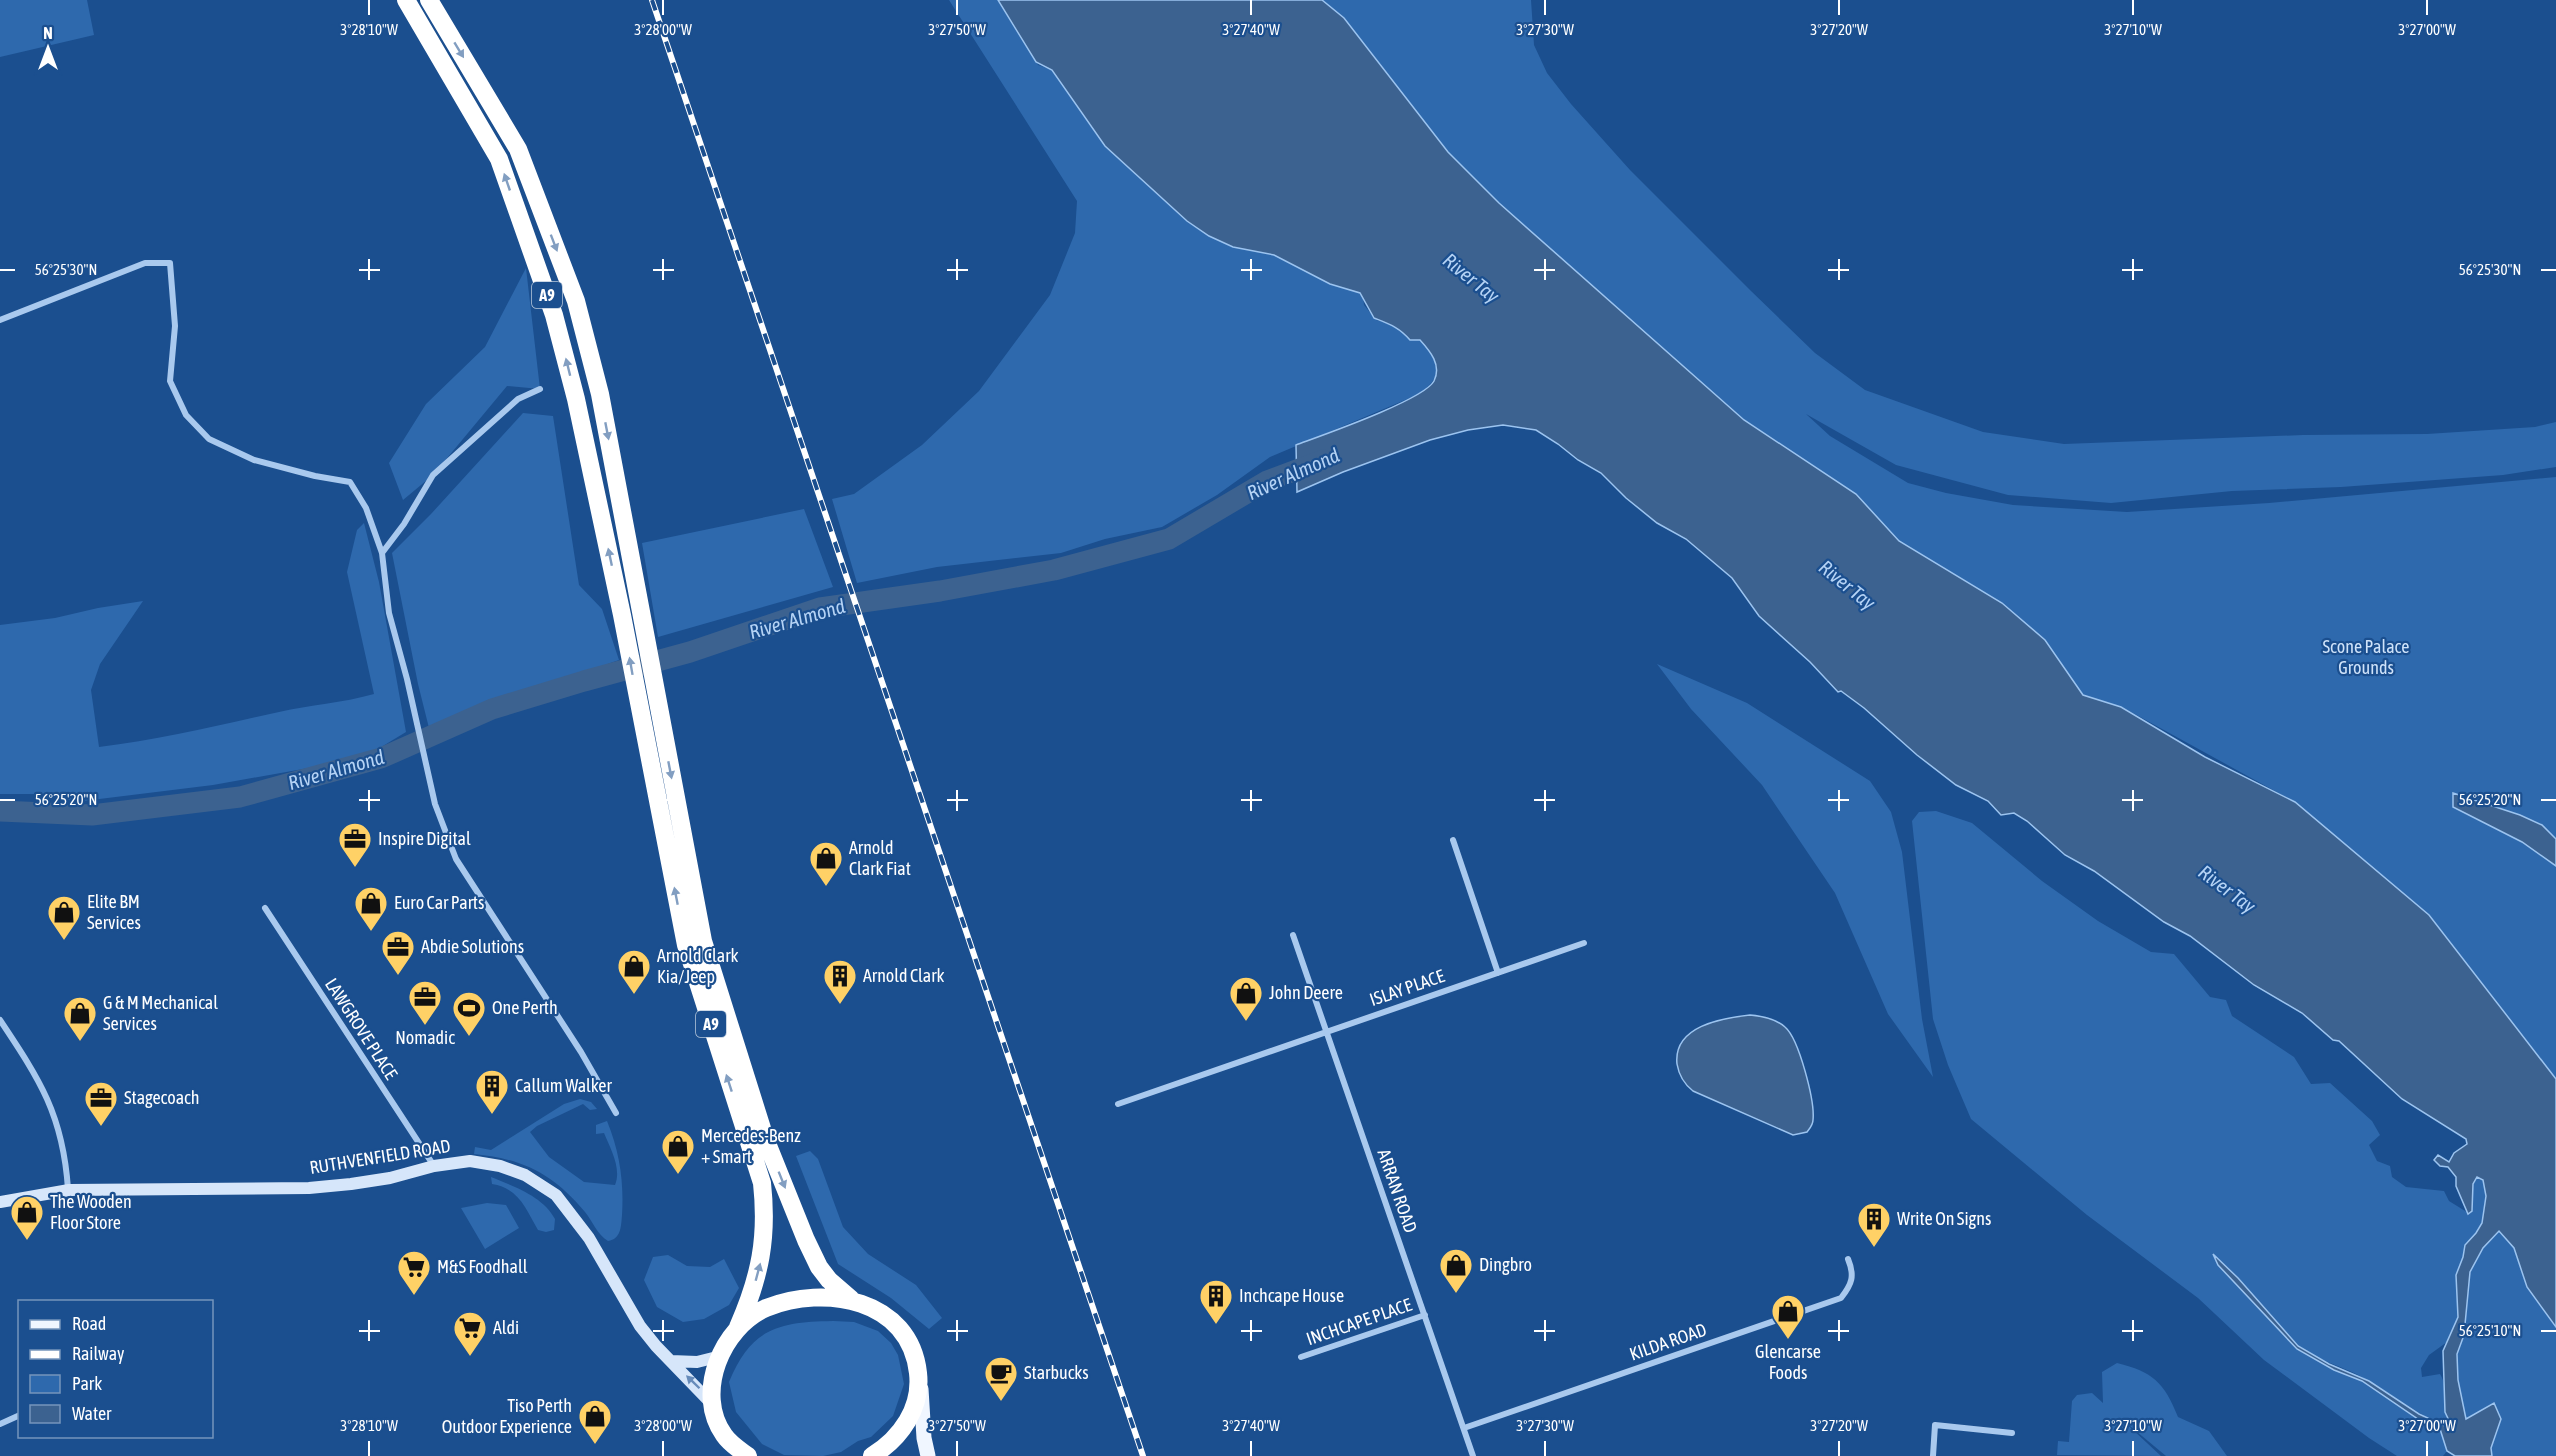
<svg xmlns="http://www.w3.org/2000/svg" width="2556" height="1456" font-family="'Asap Condensed',sans-serif">
	<style>
		.green { fill: #2e69ad }
		.water { fill: #3c6290; stroke: #9cc4f0; stroke-width: 1.5 }
		.lines { fill: none; stroke-linecap: round; stroke-linejoin: round }
		.river { stroke: #3c6290; stroke-width: 21 }
		.street { stroke: #a9c9ee; stroke-width: 6 }
		.secondary { stroke: #d6e6fa; stroke-width: 12 }
		.primary { stroke: #f0f6ff; stroke-width: 15 }
		.highway { stroke: #fff; stroke-width: 18 }
		.rail-casing { stroke: #fff; stroke-width: 6 }
		.rail { stroke: #1b4f8f; stroke-width: 4; stroke-dasharray: 11; stroke-linecap: butt }
		.oneway { fill: #829ec1 }
		.oneway2 { fill: #668bba }
		.ticks { fill: none; stroke: #fff; stroke-width: 2 }
		.labels { text-anchor: middle; stroke-width: 4.5; stroke-linejoin: round; paint-order: stroke }
		.shield { fill: #1b4f8f; stroke: #bbcadd; stroke-width: 1.5 }
		.shield-label { font-size: 16px; font-weight: bold; fill: #fff }
		.park-label { font-size: 18px; fill: #cfe3fa; stroke: #1b4f8f }
		.poi-label { font-size: 18px; fill: #fff; stroke: #1b4f8f; text-anchor: start }
		.street-label { font-size: 18px; fill: #fff; stroke: #1b4f8f }
		.water-label { font-size: 20px; font-style: italic; fill: #b5d3f5; stroke: #1b4f8f }
		.ticks-label { font-size: 15px; text-anchor: middle; fill: #fff; stroke: #1b4f8f; stroke-width: 4.5; stroke-linejoin: round; paint-order: stroke }
	</style>
	<rect width="100%" height="100%" fill="#1b4f8f"/>
	<path class="green" d="M0 0H87L94 35 0 57Z
		M949 0H998L1038 65 1052 70 1105 146 1187 221 1209 236 1233 247 1274 255 1330 284 1357 291 1363 297 1364 305 1376 320 1391 324 1402 331 1410 340H1420C1439 361 1445 378 1417 395L1270 457 1217 495 1162 527 1105 539 1061 553 937 567 857 583 832 499 854 494 922 445 979 391 1050 295 1075 233 1077 201Z
		M1322 0H1531L1534 45 1547 73 1571 104 1630 170 1751 291 1815 353 1865 390 1983 432 2064 444 2303 435 2427 434 2535 427 2556 422V467L2503 475 2341 487 2232 491 2111 503 2008 495 1896 465 1806 414 1830 436 1908 483 1946 493 2013 505 2127 512 2269 503 2556 477V839L2542 825 2523 842 2556 866V1079L2429 915 2295 802 2122 707 2083 695 2045 640 2002 603 1899 541 1856 494 1744 420 1499 203 1448 152 1344 18Z
		M526 268 540 389 507 386 433 475 403 500 389 463 426 404 485 347Z
		M523 413 553 416 579 585 602 609 619 660 429 728 418 684 392 553 431 514Z
		M804 509 833 587 658 637 642 543Z
		M364 523 379 582 406 732 368 755 348 761 213 785 75 802 49 794H0V625L55 618 98 608 143 601 100 664 91 690 99 747C160 740 219 725 279 712 310 705 342 703 374 694L347 572 357 530Z
		M1657 664 1747 703 1870 781 1891 812 1902 852 1922 1019 1933 1077 1888 1014 1835 893 1762 785 1691 709Z
		M1936 811 1972 823 2042 881 2098 921 2151 952 2174 954 2210 997 2226 1000 2232 1016 2294 1057 2311 1084 2330 1083 2372 1121 2380 1135 2369 1145 2377 1161 2390 1166 2392 1177 2406 1187 2444 1191 2449 1201 2470 1214 2473 1184 2478 1177 2483 1180 2486 1196 2482 1223 2476 1233 2465 1245 2463 1257 2456 1275 2458 1317 2447 1342 2429 1355 2421 1368 2422 1377 2440 1374C2449 1388 2442 1408 2451 1425L2447 1427C2419 1415 2396 1397 2369 1381 2343 1365 2314 1361 2292 1340 2264 1314 2245 1278 2214 1256L2218 1265 2297 1349 2334 1370 2362 1381 2418 1419 2435 1424 2440 1428 2447 1451 2443 1456H2397L2369 1438 2264 1360 2198 1298 2087 1215 1971 1119 1948 1065 1933 1019 1912 821 1919 812Z
		M580 1099 591 1102 597 1109 590 1110 583 1104 537 1126 530 1132 549 1157 584 1182 615 1185C622 1168 610 1148 604 1133L596 1134V1125L607 1121C620 1153 624 1182 622 1215 621 1227 621 1239 608 1241 597 1234 593 1222 585 1212 553 1174 524 1159 474 1154L475 1147 491 1150 564 1104Z
		M810 1151 818 1159 843 1227 868 1254 916 1285 942 1318 929 1329 891 1298 838 1264 796 1156Z
		M491 1177C513 1186 543 1196 555 1219L554 1230 546 1232 538 1230C526 1209 519 1188 492 1184Z
		M487 1203 506 1205 519 1228 485 1249 461 1208Z
		M2499 1231 2514 1248 2527 1287 2556 1327V1456H2492L2491 1448 2498 1430 2466 1419 2458 1380 2457 1354 2464 1335 2470 1272 2483 1248Z
		M668 1255 687 1266 710 1267 724 1259 739 1288 729 1305 704 1319 683 1322 657 1307 644 1280 653 1257Z
		M833 1321 854 1322 878 1331 891 1343 898 1355 904 1384 893 1416 871 1437 858 1441 841 1452 823 1456 784 1455 762 1444 736 1412 729 1382C751 1328 779 1322 833 1321Z
		M2117 1363C2153 1372 2164 1382 2178 1417L2209 1431 2227 1456H2166L2118 1416 2161 1456 2057 1455 2058 1441 2069 1442 2072 1401 2077 1395 2092 1393 2103 1403 2102 1372Z"/>
	<path class="water" d="M998 0H1322L1344 18 1448 152 1499 203 1744 420 1856 494 1899 541 2002 603 2045 640 2083 695 2121 707 2205 757 2295 802 2429 915 2556 1079V1327L2527 1287 2514 1248 2499 1231 2483 1248 2470 1272 2464 1335 2457 1354 2458 1380 2466 1419 2494 1403 2501 1419 2491 1448 2492 1456H2455L2447 1451 2440 1429 2435 1424 2418 1419 2362 1381 2334 1370 2297 1349 2218 1265 2213 1254 2238 1278 2298 1346 2329 1364 2369 1381 2419 1414 2447 1427 2451 1425 2445 1412 2443 1351 2458 1317 2456 1275 2463 1257 2465 1245 2476 1233 2482 1223 2486 1196 2483 1180 2477 1177 2473 1184 2472 1211 2468 1214 2456 1186V1177L2448 1167 2440 1166 2434 1160 2438 1155 2449 1162 2454 1153 2467 1144 2466 1139 2402 1099 2339 1041 2333 1040 2302 1013 2254 985 2190 936 2164 922 2094 871 2065 855 2027 821 2014 813 2001 815 1988 801 1956 785 1917 755 1864 708 1841 691 1838 692 1810 662 1759 616 1732 578 1686 539 1657 523 1626 498 1601 473 1578 460 1558 444 1536 430 1503 425 1468 430 1430 440 1343 472 1297 492 1296 445C1320 436 1424 400 1434 381 1442 365 1430 351 1420 340H1410C1399 327 1389 324 1374 318L1360 293 1330 284 1274 255 1233 247 1209 236 1187 221 1105 146 1052 70 1036 62Z
		M2453 793 2520 815 2542 825 2556 839V866L2522 842 2453 807Z
		M1750 1015C1762 1016 1775 1018 1785 1027 1799 1039 1815 1101 1813 1120 1813 1125 1810 1128 1807 1132L1793 1135 1693 1091C1684 1084 1679 1076 1677 1064 1673 1026 1722 1018 1750 1015Z"/>
	<g class="lines">
		<path class="river" d="M0 811 92 815 240 797 381 758 492 709 584 681 690 652 820 608 940 591 1054 570 1169 539 1267 481 1323 460"/>
		<path class="street" d="M0 320 145 263H170L175 326 170 381 186 415 209 439 254 460 315 476 350 482 366 508 382 553
			M540 389 518 399 433 475 404 524 382 553 389 613 407 679 435 804 456 859 581 1052 616 1113
			M1453 840 1498 973
			M265 908 434 1166
			M1293 935 1473 1456
			M0 1020C40 1080 63 1115 68 1189
			M1118 1104 1584 943
			M1301 1357 1425 1315
			M0 1424 20 1415
			M1464 1428 1841 1298C1852 1284 1855 1276 1848 1259
			M1933 1456 1935 1425 2012 1433"/>
		<path class="secondary" d="M0 1202 69 1190 309 1188 351 1184 390 1178 434 1166 470 1161 500 1166 525 1175 556 1195 589 1238 640 1326 656 1346 712 1404
			M671 1361 697 1362 721 1356"/>
		<path class="primary" d="M921 1389 924 1438 928 1456"/>
		<path class="highway" d="M406 0 499 159 554 315 576 399 622 615 686 945 762 1183C768 1238 760 1277 738 1327
			M429 0 518 149 576 301 600 394 703 941 765 1138 806 1240 819 1267 829 1280 851 1299
			M748 1456C740 1450 730 1444 724 1435 694 1393 722 1327 766 1308 825 1284 910 1299 918 1373 922 1408 901 1438 872 1456"/>
		<defs>
			<path id="rail" d="M652 0 1143 1456"/>
		</defs>
		<use href="#rail" class="rail-casing"/>
		<use href="#rail" class="rail"/>
	</g>
	<defs><path id="oneway-solid" d="M-6-.8H1V-3.2L6.5 0L1 3.2V.8H-6Z" transform="scale(1.5)"/></defs>
	<g class="oneway">
		<use href="#oneway-solid" transform="translate(459 50) rotate(59)"/>
		<use href="#oneway-solid" transform="translate(507 182) rotate(-109)"/>
		<use href="#oneway-solid" transform="translate(554 243) rotate(69)"/>
		<use href="#oneway-solid" transform="translate(568 367) rotate(-104)"/>
		<use href="#oneway-solid" transform="translate(607 431) rotate(79)"/>
		<use href="#oneway-solid" transform="translate(610 557) rotate(-102)"/>
		<use href="#oneway-solid" transform="translate(631 666) rotate(-100)"/>
		<use href="#oneway-solid" transform="translate(670 770) rotate(79)"/>
		<use href="#oneway-solid" transform="translate(676 896) rotate(-101)"/>
		<use href="#oneway-solid" transform="translate(729 1083) rotate(-108)"/>
		<use href="#oneway-solid" transform="translate(782 1180) rotate(68)"/>
		<use href="#oneway-solid" transform="translate(758 1272) rotate(-75)"/>
	</g>
	<use class="oneway2" href="#oneway-solid" transform="translate(693 1382) rotate(-136)"/>
	<path class="ticks" d="M369 0V15M663 0V15M957 0V15M1251 0V15M1545 0V15M1839 0V15M2133 0V15M2427 0V15M369 259V280M663 259V280M957 259V280M1251 259V280M1545 259V280M1839 259V280M2133 259V280M0 270H15M359 270H380M653 270H674M947 270H968M1241 270H1262M1534 270H1555M1828 270H1849M2122 270H2143M2541 270H2556M369 790V811M663 790V811M957 790V811M1251 790V811M1545 790V811M1839 790V811M2133 790V811M0 800H15M359 800H380M653 800H674M947 800H968M1241 800H1262M1534 800H1555M1828 800H1849M2122 800H2143M2541 800H2556M369 1320V1341M663 1320V1341M957 1320V1341M1251 1320V1341M1545 1320V1341M1839 1320V1341M2133 1320V1341M359 1331H380M653 1331H674M947 1331H968M1241 1331H1262M1534 1331H1555M1828 1331H1849M2122 1331H2143M2541 1331H2556M369 1441V1456M663 1441V1456M957 1441V1456M1251 1441V1456M1545 1441V1456M1839 1441V1456M2133 1441V1456M2427 1441V1456"/>
	<defs>
		<symbol id="office-pin" viewBox="-11 -11 22 30"><path d="M0 17L-7.5 6A9.5 9.5 0 1 1 7.5 6Z" fill="#ffd166" stroke="#1b4f8f"/><path d="M-6-3h4V-5.5h4V-3h4V5H-6ZM-1-4.5V-3h2v-1.5ZM-6 0V1H6V0Z" fill="#111"/></symbol>
		<symbol id="shop-pin" viewBox="-11 -11 22 30"><path d="M0 17L-7.5 6A9.5 9.5 0 1 1 7.5 6Z" fill="#ffd166" stroke="#1b4f8f"/><path d="M-5-2.5h2.3a2.7 3.5 0 0 1 5.4 0H5L5.5 6h-11ZM-1.5-2.5h3a1.5 2.3 0 0 0-3 0Z" fill="#111"/></symbol>
		<symbol id="building-pin" viewBox="-11 -11 22 30"><path d="M0 17L-7.5 6A9.5 9.5 0 1 1 7.5 6Z" fill="#ffd166" stroke="#1b4f8f"/><path d="M-4-6H4V6H1V3H-1V6H-4ZM-2.5-4.3h1.7v1.8h-1.7ZM.8-4.3h1.7v1.8H.8ZM-2.5-1h1.7V.8h-1.7ZM.8-1h1.7V.8H.8Z" fill="#111"/></symbol>
		<symbol id="stadium-pin" viewBox="-11 -11 22 30"><path d="M0 17L-7.5 6A9.5 9.5 0 1 1 7.5 6Z" fill="#ffd166" stroke="#1b4f8f"/><path d="M0-5a6.5 5 0 1 0 0 10a6.5 5 0 1 0 0-10ZM-3.5-1.8h7v3.6h-7Z" fill="#111"/></symbol>
		<symbol id="supermarket-pin" viewBox="-11 -11 22 30"><path d="M0 17L-7.5 6A9.5 9.5 0 1 1 7.5 6Z" fill="#ffd166" stroke="#1b4f8f"/><path d="M-6-5.5h2.5l.6 2H6L4.5 2H-2.5L-4.4-4H-6ZM-1.5 3.2a1.3 1.3 0 1 0 .1 0ZM3 3.2a1.3 1.3 0 1 0 .1 0Z" fill="#111"/></symbol>
		<symbol id="cafe-pin" viewBox="-11 -11 22 30"><path d="M0 17L-7.5 6A9.5 9.5 0 1 1 7.5 6Z" fill="#ffd166" stroke="#1b4f8f"/><path d="M-5.5-4.5H6V0H3Q3 3.5 0 3.5H-2.5Q-5.5 3.5-5.5 0ZM3-3.2v2h1.7v-2ZM-6 4.5H4V6H-6Z" fill="#111"/></symbol>
	</defs>
	<g fill-rule="evenodd">
		<use href="#office-pin" x="336" y="820" width="38" height="52"/>
		<use href="#shop-pin" x="807" y="839" width="38" height="52"/>
		<use href="#shop-pin" x="352" y="884" width="38" height="52"/>
		<use href="#shop-pin" x="45" y="893" width="38" height="52"/>
		<use href="#office-pin" x="379" y="928" width="38" height="52"/>
		<use href="#shop-pin" x="615" y="947" width="38" height="52"/>
		<use href="#building-pin" x="821" y="957" width="38" height="52"/>
		<use href="#shop-pin" x="1227" y="974" width="38" height="52"/>
		<use href="#office-pin" x="406" y="978" width="38" height="52"/>
		<use href="#stadium-pin" x="450" y="989" width="38" height="52"/>
		<use href="#shop-pin" x="61" y="994" width="38" height="52"/>
		<use href="#building-pin" x="473" y="1067" width="38" height="52"/>
		<use href="#office-pin" x="82" y="1079" width="38" height="52"/>
		<use href="#shop-pin" x="659" y="1127" width="38" height="52"/>
		<use href="#shop-pin" x="8" y="1193" width="38" height="52"/>
		<use href="#building-pin" x="1855" y="1200" width="38" height="52"/>
		<use href="#shop-pin" x="1437" y="1246" width="38" height="52"/>
		<use href="#supermarket-pin" x="395" y="1248" width="38" height="52"/>
		<use href="#building-pin" x="1197" y="1277" width="38" height="52"/>
		<use href="#shop-pin" x="1769" y="1292" width="38" height="52"/>
		<use href="#supermarket-pin" x="451" y="1309" width="38" height="52"/>
		<use href="#cafe-pin" x="982" y="1354" width="38" height="52"/>
		<use href="#shop-pin" x="576" y="1397" width="38" height="52"/>
	</g>
	<g class="labels">
		<g class="shield">
			<rect x="532" y="282" width="30" height="26" rx="4.5"/>
			<rect x="696" y="1011" width="30" height="26" rx="4.5"/>
		</g>
		<g class="shield-label">
			<text x="547" y="301">A9</text>
			<text x="711" y="1030">A9</text>
		</g>
		<g class="park-label">
			<text x="2366" y="653">Scone Palace<tspan x="2366" dy="21">Grounds</tspan></text>
		</g>
		<g class="poi-label">
			<text x="378" y="845">Inspire Digital</text>
			<text x="849" y="854">Arnold<tspan x="849" dy="21">Clark Fiat</tspan></text>
			<text x="87" y="908">Elite BM<tspan x="87" dy="21">Services</tspan></text>
			<text x="394" y="909">Euro Car Parts</text>
			<text x="421" y="953">Abdie Solutions</text>
			<text x="657" y="962">Arnold Clark<tspan x="657" dy="21">Kia/Jeep</tspan></text>
			<text x="863" y="982">Arnold Clark</text>
			<text x="1269" y="999">John Deere</text>
			<text x="103" y="1009">G &amp; M Mechanical<tspan x="103" dy="21">Services</tspan></text>
			<text x="492" y="1014">One Perth</text>
			<text x="425" y="1044" text-anchor="middle">Nomadic</text>
			<text x="515" y="1092">Callum Walker</text>
			<text x="124" y="1104">Stagecoach</text>
			<text x="701" y="1142">Mercedes-Benz<tspan x="701" dy="21">+ Smart</tspan></text>
			<text x="50" y="1208">The Wooden<tspan x="50" dy="21">Floor Store</tspan></text>
			<text x="1897" y="1225">Write On Signs</text>
			<text x="1479" y="1271">Dingbro</text>
			<text x="437" y="1273">M&amp;S Foodhall</text>
			<text x="1239" y="1302">Inchcape House</text>
			<text x="493" y="1334">Aldi</text>
			<text x="1788" y="1358" text-anchor="middle">Glencarse<tspan x="1788" dy="21">Foods</tspan></text>
			<text x="1024" y="1379">Starbucks</text>
			<text x="572" y="1412" text-anchor="end">Tiso Perth<tspan x="572" dy="21">Outdoor Experience</tspan></text>
		</g>
		<g class="street-label">
			<text transform="translate(1407 988) rotate(-19)" y="6">ISLAY PLACE</text>
			<text transform="translate(361 1029) rotate(57)" y="6">LAWGROVE PLACE</text>
			<text transform="translate(380 1157) rotate(-9)" y="6">RUTHVENFIELD ROAD</text>
			<text transform="translate(1397 1191) rotate(71)" y="6">ARRAN ROAD</text>
			<text transform="translate(1359 1322) rotate(-19)" y="6">INCHCAPE PLACE</text>
			<text transform="translate(1668 1342) rotate(-19)" y="6">KILDA ROAD</text>
		</g>
		<g class="water-label">
			<text transform="translate(1471 278) rotate(39)" y="7">River Tay</text>
			<text transform="translate(1293 474) rotate(-24)" y="7">River Almond</text>
			<text transform="translate(1847 585) rotate(39)" y="7">River Tay</text>
			<text transform="translate(797 619) rotate(-16)" y="7">River Almond</text>
			<text transform="translate(336 770) rotate(-16)" y="7">River Almond</text>
			<text transform="translate(2227 889) rotate(37)" y="7">River Tay</text>
		</g>
	</g>
	<g class="ticks-label">
		<text x="369" y="35">3°28'10"W</text>
		<text x="663" y="35">3°28'00"W</text>
		<text x="957" y="35">3°27'50"W</text>
		<text x="1251" y="35">3°27'40"W</text>
		<text x="1545" y="35">3°27'30"W</text>
		<text x="1839" y="35">3°27'20"W</text>
		<text x="2133" y="35">3°27'10"W</text>
		<text x="2427" y="35">3°27'00"W</text>
		<text x="66" y="275">56°25'30"N</text>
		<text x="2490" y="275">56°25'30"N</text>
		<text x="66" y="805">56°25'20"N</text>
		<text x="2490" y="805">56°25'20"N</text>
		<text x="2490" y="1336">56°25'10"N</text>
		<text x="369" y="1431">3°28'10"W</text>
		<text x="663" y="1431">3°28'00"W</text>
		<text x="957" y="1431">3°27'50"W</text>
		<text x="1251" y="1431">3°27'40"W</text>
		<text x="1545" y="1431">3°27'30"W</text>
		<text x="1839" y="1431">3°27'20"W</text>
		<text x="2133" y="1431">3°27'10"W</text>
		<text x="2427" y="1431">3°27'00"W</text>
	</g>
	<rect x="18" y="1300" width="195" height="138" fill="#1b4f8f" stroke="#7695bc" stroke-width="1.5"/>
	<rect x="30" y="1320" width="30" height="9" fill="#f0f6ff" stroke="#7695bc" stroke-width="1.5"/>
	<text x="72" y="1330" font-size="18" fill="#ffffff">Road</text>
	<rect x="30" y="1350" width="30" height="9" fill="#ffffff" stroke="#7695bc" stroke-width="1.5"/>
	<text x="72" y="1360" font-size="18" fill="#ffffff">Railway</text>
	<rect x="30" y="1375" width="30" height="18" fill="#2e69ad" stroke="#7695bc" stroke-width="1.5"/>
	<text x="72" y="1390" font-size="18" fill="#ffffff">Park</text>
	<rect x="30" y="1405" width="30" height="18" fill="#3c6290" stroke="#7695bc" stroke-width="1.5"/>
	<text x="72" y="1420" font-size="18" fill="#ffffff">Water</text>
	<g transform="translate(48 48)" stroke="#1b4f8f" stroke-width="4.5" paint-order="stroke">
	<path d="M0-4.5L10 22L0 15L-10 22Z" fill="#ffffff"/>
	<text y="-9" font-size="16" font-weight="bold" text-anchor="middle" fill="#ffffff">N</text>
	</g>
</svg>
